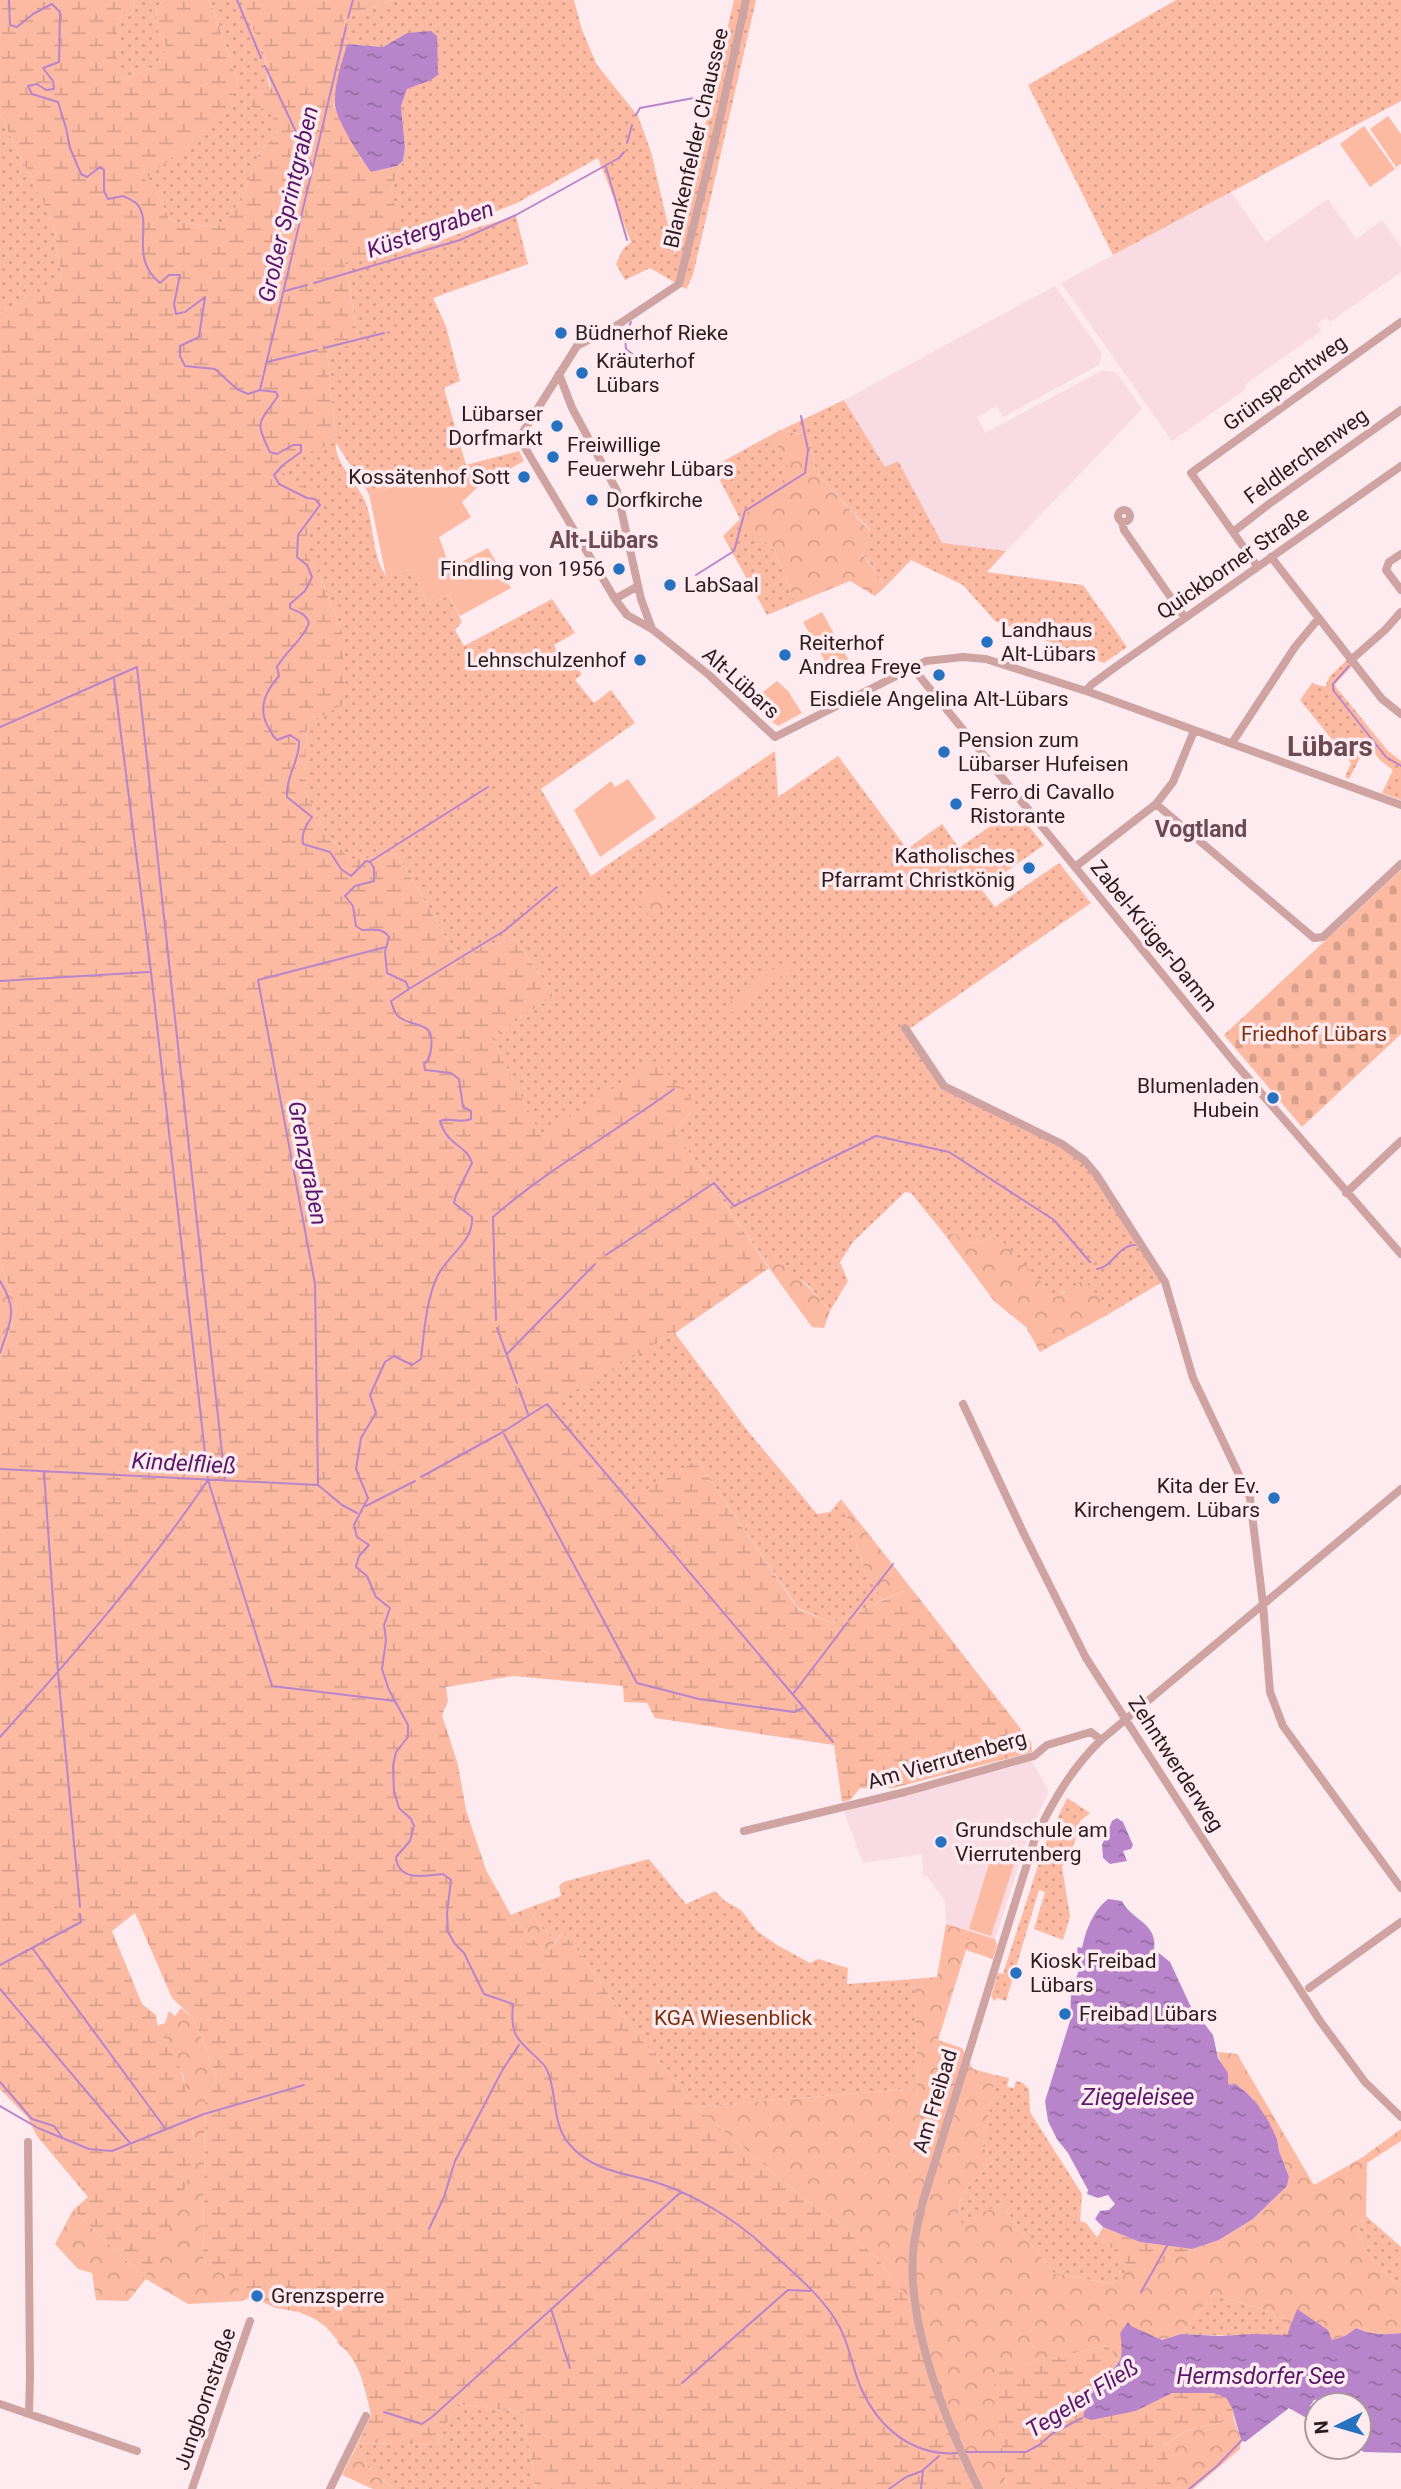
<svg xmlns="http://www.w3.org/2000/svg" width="1401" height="2489" font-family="Roboto,sans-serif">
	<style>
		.built { fill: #f9dbe3 }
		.grass { fill: url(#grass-dots) }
		.forest { fill: url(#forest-crowns) }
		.wetland { fill: url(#wetland-marsh) }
		.cemetery { fill: url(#cemetery-stones) }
		.pitch { fill: #fcbaa2 }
		.water { fill: url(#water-ripples) }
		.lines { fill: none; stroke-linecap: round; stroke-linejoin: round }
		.stream { stroke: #b885ca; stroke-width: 2 }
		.minor { stroke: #cea3a1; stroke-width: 8 }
		.poi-dot { fill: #2771c1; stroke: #fdebf0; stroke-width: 2.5 }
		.labels { text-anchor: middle; stroke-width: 7; stroke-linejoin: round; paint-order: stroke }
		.street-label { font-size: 21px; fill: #2b1c21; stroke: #fdebf0 }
		.poi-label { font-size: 21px; fill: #2b1c21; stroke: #fdebf0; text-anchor: start }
		.park-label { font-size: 21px; fill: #7c310e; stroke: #fdebf0 }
		.water-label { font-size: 23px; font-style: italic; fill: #57176a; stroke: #fdebf0 }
		.neighbourhood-label { font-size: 23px; font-weight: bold; fill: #6c4a54; stroke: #fdebf0 }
		.district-label { font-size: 28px; font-weight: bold; fill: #6c4a54; stroke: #fdebf0 }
	</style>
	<defs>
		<pattern id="grass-dots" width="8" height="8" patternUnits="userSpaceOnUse" patternTransform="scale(1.75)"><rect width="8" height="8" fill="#fcbaa2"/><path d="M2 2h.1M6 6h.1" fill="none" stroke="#d89f8b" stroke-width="1.8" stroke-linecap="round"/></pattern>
		<pattern id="forest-crowns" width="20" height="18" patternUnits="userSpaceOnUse" patternTransform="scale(1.75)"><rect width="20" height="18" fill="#fcbaa2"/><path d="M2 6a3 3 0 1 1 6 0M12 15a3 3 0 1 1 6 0" fill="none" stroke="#d89f8b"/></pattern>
		<pattern id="wetland-marsh" width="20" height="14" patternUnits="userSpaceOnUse" patternTransform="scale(1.75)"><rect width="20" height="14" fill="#fcbaa2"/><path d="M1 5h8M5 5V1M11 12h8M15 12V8" fill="none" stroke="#d89f8b"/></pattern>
		<pattern id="cemetery-stones" width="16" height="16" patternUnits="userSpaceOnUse" patternTransform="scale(1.75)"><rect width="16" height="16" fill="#fcbaa2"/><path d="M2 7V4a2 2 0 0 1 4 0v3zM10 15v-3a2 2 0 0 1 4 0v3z" fill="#d89f8b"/></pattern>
		<pattern id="water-ripples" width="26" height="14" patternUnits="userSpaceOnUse" patternTransform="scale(1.75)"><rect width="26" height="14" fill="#b885ca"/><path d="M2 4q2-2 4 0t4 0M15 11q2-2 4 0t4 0" fill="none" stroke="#966ca4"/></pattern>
	</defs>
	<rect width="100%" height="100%" fill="#fdebf0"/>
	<path class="built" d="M1231 192 1266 242 1328 199 1356 239 1382 220 1401 247V272L1330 322 1326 317 1317 324 1321 331 1244 385 1246 389 1172 441 1061 283Z
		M1055 286 1102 353 1099 365 1003 417 997 406 977 417 985 433 1103 370 1117 373 1142 409 1006 551 942 544 898 461 886 468 844 400Z
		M1032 1761 1049 1791 1030 1831 995 1939 946 1924 945 1901 927 1876H923L922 1854 863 1863 844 1811Z"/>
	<path class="grass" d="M134 0H165L156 7 159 35 167 48 154 67 125 79 117 68V19L133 13Z
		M210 0H241L264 54 277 135 259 152 242 200 217 227 170 221 161 201 144 179 222 118 238 82Z
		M393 0H574L582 30 597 65 638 116 651 152 675 255 734 0H756L693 275 686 289 650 268 625 280 616 264 623 249 631 242 598 158 517 203 410 245 412 251 469 230 516 216 528 264 433 298 446 326 460 381 444 388 466 465 519 451 524 461 478 487 466 466 369 494 336 443C334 463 358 483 365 501 375 526 371 553 386 576L412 569 428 605 449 595 462 622 455 630 464 646 552 599 575 633 554 645 564 664 571 661 582 674 575 680 594 703 611 690 635 723 541 789 591 876 775 751 778 797 838 756 907 849 942 824 959 848 1015 809 1044 845 981 889 995 907 1059 863 1091 903 905 1032 938 1083 1060 1146 1081 1161 1094 1176 1162 1282 1107 1315V1305L1064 1291 1056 1298 998 1237 969 1243 952 1233 945 1235 911 1193 905 1192 853 1242 840 1262 848 1281 830 1311 807 1284 767 1256 769 1267 675 1132 691 1112 541 1136 492 1038 554 995 515 939 455 953 397 854 351 860 326 833 305 791 307 725 343 635 317 569 306 553V539L313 521 286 478 282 463 336 441 327 351 359 342 345 262 390 193 403 161 405 147 401 106 407 89 429 81 407 33 383 47 347 44 344 18Z
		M1176 0H1401V101L1113 255 1028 85Z
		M0 115 53 223 62 281 0 313Z
		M844 400 885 467 898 461 942 543 1006 551 987 572 1083 585 1127 647 1104 663 995 621 963 585 911 560 886 586 863 554 870 530 816 473 809 436 781 430Z
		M771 435 792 473 741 519 774 550 796 603 767 615 723 536 740 519 713 467Z
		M1348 659 1353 665 1335 684 1336 687 1388 751 1401 761V800L1382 793 1393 770 1381 761 1367 744 1349 779 1345 777 1351 763 1300 700 1312 683 1325 687 1330 676Z
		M675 1333 747 1430 817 1514 830 1512 841 1499 866 1573 883 1600 832 1623 798 1608 697 1460 630 1500 550 1404Z
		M1067 1798 1090 1813 1080 1821 1074 1844 1062 1867 1070 1916 1063 1940 1034 1929 1045 1892 1039 1890 1006 2001 997 1998 994 2001 991 1996 998 1973 1003 1974 1044 1847Z
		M649 1859 686 1904 715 1891 725 1901 741 1910 757 1931 777 1945 810 1963 818 1959 848 1968 847 1984 914 1979 918 2088 695 2107 628 2022 574 1945 563 1934 556 1941 541 1927 528 1908 561 1896 559 1886 563 1882Z
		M995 2075 1009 2078 1007 2087 1014 2088 1016 2081 1023 2083 1029 2089 1030 2112 1082 2194 1080 2221 1086 2223 1097 2237 1099 2234 1126 2264 1125 2274 1111 2284 1054 2273 1017 2227 1002 2203 958 2226C957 2192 971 2183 993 2161L983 2147Z
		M1366 2216 1401 2247V2285L1394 2282 1365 2250 1357 2225Z
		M1213 2294 1284 2316 1288 2335C1252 2336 1217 2336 1181 2334Z
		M456 2404 523 2412 536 2489H394L367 2467 358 2443 437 2445Z"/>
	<path class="forest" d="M780 430 809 436 816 473 870 531 863 555 886 586 875 596 850 581 796 603 774 550 740 519 791 473 771 435Z
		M655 888 667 892 668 906 656 916 646 914 639 903Z
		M790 962 791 972 782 976 732 1012H726L723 1007 781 964Z
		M952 1233 970 1243 998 1237 1056 1297 1084 1280 1107 1306V1315L1040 1352 1026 1327 994 1301 945 1235Z
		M767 1255C793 1269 811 1289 830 1311L824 1328 812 1327 769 1268Z
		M0 1261 17 1310 0 1360Z
		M841 1499 911 1588 883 1600 866 1573Z
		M528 1908 541 1927 556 1941 546 1953 511 1915Z
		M946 1924 995 1939 997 1945 993 1959 966 1950 938 2040 962 2048 973 2069 995 2075 983 2147 993 2161C971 2183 957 2192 958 2225L1002 2203 1017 2227 1054 2273 1111 2284 1125 2274 1126 2264 1153 2266 1192 2249 1219 2240 1253 2219 1287 2186 1289 2177 1279 2151 1277 2139 1258 2105 1246 2092 1235 2084 1230 2085 1228 2083C1228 2068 1219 2065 1218 2052L1237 2054 1314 2185 1363 2157 1401 2129V2141L1367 2163 1366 2216 1357 2225 1365 2250 1394 2282 1401 2285V2333C1386 2335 1371 2335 1356 2328L1345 2336 1332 2340 1328 2330 1297 2310 1288 2335 1284 2316 1213 2294 1181 2334 1162 2340 1130 2326 1129 2323 1120 2333 1123 2349 1119 2362 1107 2345 994 2373 1007 2489H975L958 2456 910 2303 881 2263 838 2221 812 2205 695 2107 918 2088 914 1979 937 1977Z
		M181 2008 194 2019 217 2078 205 2097 203 2262 238 2282 242 2301 188 2304 146 2279 128 2301 96 2300 92 2273 78 2269 55 2244 73 2210 145 2278 193 2133 183 2075 157 2026 165 2023 169 2011 175 2016Z
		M1234 2420 1241 2440 1240 2449 1193 2489H1181L1161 2448 1185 2431Z
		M358 2443 367 2467 394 2489H373L342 2475Z"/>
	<path class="wetland" d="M0 0H134L133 13 117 19V67L125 79 154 67 167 48 159 35 156 7 165 0H210L238 82 222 119 145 179 161 201 170 221 217 227 242 200 259 152 277 135 271 110 251 107 253 96 271 89 264 54 241 0H393L344 18 347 44 339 75 334 106 360 157 371 172 397 166 403 161 390 193 410 245 345 263 359 343 327 351 336 442 282 463 286 478 313 492V521L306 539V553L317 569 343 635 344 704 307 725 305 791 326 833 351 860 397 854 455 953 515 939 554 995 492 1038 541 1135 655 1061 691 1098V1112L675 1132 769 1268 675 1333 551 1404 630 1499 697 1460 798 1609 832 1623 911 1588 1031 1742 1032 1752 893 1788H860L850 1800 842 1802 834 1745 655 1718 647 1703 624 1702 623 1686 513 1676 446 1687 448 1701 442 1715 458 1765 466 1810 486 1870 511 1915 546 1953 563 1934 574 1945 628 2022 695 2107 812 2205 838 2221 881 2263 910 2303 958 2456 975 2489H536L523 2412 456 2404 437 2445 358 2443 371 2415C365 2389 360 2358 337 2343L338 2341 326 2327 315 2319 299 2312 276 2308 251 2297 242 2301 237 2282 203 2262 205 2096 217 2078 194 2019 172 1998 135 1913 112 1931 142 2004 156 2015C158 2039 178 2055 183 2078 191 2109 197 2143 189 2174 180 2210 161 2245 145 2278L73 2210 88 2197 37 2136 28 2118 0 2089V1360L17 1310 0 1261V313L62 280 53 223 0 115Z
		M1103 2227 1140 2242 1192 2249 1153 2267 1126 2264 1099 2234Z
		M1107 2345 1119 2362 1095 2385 1114 2414 1136 2411 1171 2393 1183 2391 1214 2393 1226 2398 1232 2408 1234 2420 1185 2431 1162 2447 1181 2489H1007L993 2373Z"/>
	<path class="cemetery" d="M1401 870V1034L1302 1127 1224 1035Z"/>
	<path class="pitch" d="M1388 116 1401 134V164L1396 167 1370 129Z
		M1364 126 1395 169 1370 187 1340 144Z
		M466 466 478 487 462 502 471 517 439 537 450 568 488 548 511 588 460 616 449 595 428 605 412 569 386 576 369 494Z
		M822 612 852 666 834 677 803 622Z
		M777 681 788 691 802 713 778 726 751 706 750 702Z
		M628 779 656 818 600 857 574 810 611 781 615 787Z
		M991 1857 1014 1864 991 1936 969 1929Z"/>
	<path class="water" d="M431 31 437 36 438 75 429 81 407 89 401 106 405 147 403 161 397 166 371 172C362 160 335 118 335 104 334 84 342 63 347 44L383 47 407 33Z
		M1117 1818 1123 1822 1133 1845 1131 1849 1123 1851 1127 1861 1110 1864 1103 1858 1102 1845 1112 1821Z
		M1108 1899 1122 1901C1131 1920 1158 1923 1154 1949L1170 1962 1190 2005 1213 2035 1218 2058 1228 2073V2083L1230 2085 1235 2084 1246 2092 1258 2105 1269 2122 1277 2139 1279 2151 1289 2177 1287 2186 1253 2219 1219 2240 1192 2249 1140 2242 1103 2227 1095 2219 1100 2211 1109 2210 1115 2204 1108 2195 1098 2198 1087 2194 1088 2190 1068 2153 1057 2139 1048 2121 1045 2101 1070 2021 1071 1992 1081 1965 1075 1957 1078 1947 1082 1948C1086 1929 1093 1911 1108 1899Z
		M1297 2309 1328 2330 1332 2340 1345 2336 1356 2328C1371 2335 1386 2335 1401 2333V2453L1364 2452 1356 2447H1359V2405H1338L1328 2398 1314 2400 1310 2406 1317 2413V2424L1289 2408 1245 2442 1241 2440 1232 2408 1226 2398 1214 2393H1172L1136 2411 1091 2420 1083 2417C1086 2406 1087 2394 1095 2385 1115 2362 1126 2370 1120 2333L1128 2322 1131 2326 1162 2340 1181 2334 1220 2336 1254 2334 1287 2335Z"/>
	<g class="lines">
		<path class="stream" d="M9 0 10 25 17 27 33 14 52 4 60 12 59 62 43 68 53 81 54 89 46 90 37 84 28 86 32 94 58 102 66 128 70 148 81 174 87 177 100 167 104 170V191L108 199 123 196C127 198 134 201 137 204 154 224 128 257 160 283L169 275H180L174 304 176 314 185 312 205 297 199 337 180 346V356L185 366 215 369 237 389 248 394 260 390 276 392 278 396C259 424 254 420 270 452L277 454 293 445H301V452L283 465 274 475 279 484 307 498 315 499 320 505 298 535 297 557 307 565 312 577 305 591 290 604V608C299 613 305 612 309 623 303 640 286 651 277 667L279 676C266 691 258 706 267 725 271 731 271 735 277 740L290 735 299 741C300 761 286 774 287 797L312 817C306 825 301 833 303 844L330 852 341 869 351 876 366 861 370 862 374 868V881L355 886 345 896 353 906 356 926 362 930C373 930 382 927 389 937L385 952 387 973 406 982 409 989 391 1001C393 1007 394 1013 399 1017 415 1029 435 1019 431 1049 430 1056 429 1060 424 1064L425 1070 451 1073 459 1079 463 1107 471 1111V1119C459 1124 451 1117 440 1121 447 1146 468 1146 472 1163L456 1195 454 1203 472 1217C474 1242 447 1255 437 1277 426 1301 424 1333 421 1359L412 1365 394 1356 385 1362 370 1395 376 1413 361 1438 356 1469 368 1498 354 1525 357 1537 369 1545 359 1556 356 1567 367 1576 376 1597 390 1608 384 1625 386 1640 382 1669 389 1690 408 1725V1737L396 1752 393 1766 394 1791 399 1808 411 1819 414 1826 410 1841 396 1857C398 1882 426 1876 443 1874L451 1880 447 1913 448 1932 455 1944 464 1953 484 1994 513 2004C510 2035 516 2038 537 2058 541 2062 545 2065 547 2070 558 2094 551 2124 570 2145 594 2173 629 2173 661 2184 697 2196 737 2221 765 2247 788 2268 818 2292 835 2319 849 2340 851 2365 861 2388 879 2429 914 2457 959 2453
			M237 0 261 58
			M348 18 353 0
			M265 66 312 166
			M636 115 640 108 715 94
			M627 143 632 125
			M606 167 627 240
			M314 283 460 240 516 215 619 158 624 152
			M285 291 307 285
			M631 322 625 336 626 349 645 364
			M324 348 384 333
			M267 362 317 350
			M260 390 346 27
			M696 575 734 551 745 511 805 473 808 450 801 416
			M1349 666 1333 684V690L1386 757 1401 766
			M114 679 151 972 208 1480 272 1686 395 1701
			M0 727 137 667 225 1481
			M371 861 488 787
			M0 981 149 972
			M409 989 504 931 557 887
			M606 1255 714 1183 734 1206 876 1136 949 1152 1054 1220 1090 1262
			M1097 1269C1113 1267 1118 1245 1135 1245
			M0 1281C19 1311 10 1322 0 1353
			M496 1320 493 1217C549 1168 614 1133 674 1089
			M497 1328 517 1383
			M507 1354 595 1264
			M519 1389 528 1414
			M504 1434 637 1683 699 1699 794 1712 803 1708
			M0 1469 318 1485 342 1505 357 1513
			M44 1472 58 1672 80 1907
			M421 1477 501 1433 547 1404 833 1742
			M318 1485 315 1284 258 980 386 947
			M366 1506 415 1481
			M850 1619 893 1564
			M793 1694 847 1623
			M0 1737C74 1655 146 1571 208 1480
			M33 1949 165 2128
			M0 1965 81 1922 80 1914
			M0 1989 130 2143
			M0 2082 32 2119 54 2126 62 2137
			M0 2106 38 2128 89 2149 112 2151 204 2114 304 2085
			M429 2229 444 2197 455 2161 503 2069 519 2045
			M1141 2292 1168 2244
			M551 2309 570 2368
			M682 2383 788 2290 810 2291
			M384 2412 422 2424 432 2417 681 2192
			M965 2452H1026L1039 2445 1053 2433 1082 2418
			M889 2489 906 2477 922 2471
			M921 2489 923 2470 939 2456
			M1189 2489 1217 2466 1242 2440"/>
		<path class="minor" d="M746 0 718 127 679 284 619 324 577 346 523 432V444L528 453 615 599 627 615 652 629 709 675 775 737 926 661 963 657 986 659 1092 693 1401 805
			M559 374 572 408 617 491 641 599 652 629
			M1118 516a6 6 0 1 1 12 0a6 6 0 1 1-12 0Z
			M1122 522 1124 530 1185 618
			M1233 532 1269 504 1401 410
			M1401 554 1389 562 1386 570 1401 590
			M1271 557 1382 699 1401 714
			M1257 566 1191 473 1401 322
			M615 599 638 586
			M1351 660 1385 630 1401 612
			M912 667 1234 1062 1401 1254
			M1086 691 1091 685 1114 668 1401 466
			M1232 743 1295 647 1319 618
			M1156 804 1314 938 1323 937 1401 864
			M1075 867 1156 804 1173 782 1194 731
			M905 1028 944 1086 1062 1144 1084 1160 1096 1174 1165 1282 1193 1378 1250 1498 1263 1604 1270 1692 1283 1726 1401 1888
			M1346 1193 1401 1141
			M963 1404 1024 1534 1086 1658 1320 2021 1365 2082 1401 2117
			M744 1831 905 1792 1034 1756 1047 1745 1091 1732 1101 1740
			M1309 1988 1401 1922
			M28 2142 30 2377 29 2413
			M0 2404 137 2451
			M192 2489 250 2321
			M330 2489 366 2416
			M979 2489C946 2423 908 2328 913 2254 914 2236 919 2219 923 2201L1035 1838C1053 1801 1071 1769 1101 1740L1401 1489"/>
	</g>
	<g class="poi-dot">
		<circle cx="561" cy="333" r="7"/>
		<circle cx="582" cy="373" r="7"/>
		<circle cx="557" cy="426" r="7"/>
		<circle cx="553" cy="457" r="7"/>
		<circle cx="524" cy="477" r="7"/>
		<circle cx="592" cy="500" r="7"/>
		<circle cx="619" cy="569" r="7"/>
		<circle cx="670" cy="585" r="7"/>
		<circle cx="987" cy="642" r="7"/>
		<circle cx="785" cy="655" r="7"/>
		<circle cx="640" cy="660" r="7"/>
		<circle cx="939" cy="675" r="7"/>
		<circle cx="944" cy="752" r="7"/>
		<circle cx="956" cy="804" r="7"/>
		<circle cx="1029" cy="868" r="7"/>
		<circle cx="1273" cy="1098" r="7"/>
		<circle cx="1274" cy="1498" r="7"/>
		<circle cx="941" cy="1842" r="7"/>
		<circle cx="1016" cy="1973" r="7"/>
		<circle cx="1065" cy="2014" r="7"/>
		<circle cx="257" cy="2296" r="7"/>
	</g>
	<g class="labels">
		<g class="street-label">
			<text transform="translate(696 138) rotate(-77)" y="7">Blankenfelder Chaussee</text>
			<text transform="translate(1285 383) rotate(-36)" y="7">Grünspechtweg</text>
			<text transform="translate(1306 456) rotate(-36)" y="7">Feldlerchenweg</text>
			<text transform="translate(1233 563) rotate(-35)" y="7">Quickborner Straße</text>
			<text transform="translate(741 683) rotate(42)" y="7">Alt-Lübars</text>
			<text transform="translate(1154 936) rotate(51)" y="7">Zabel-Krüger-Damm</text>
			<text transform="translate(947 1760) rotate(-16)" y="7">Am Vierrutenberg</text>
			<text transform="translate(1176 1764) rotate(57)" y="7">Zehntwerderweg</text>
			<text transform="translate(935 2101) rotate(-73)" y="7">Am Freibad</text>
			<text transform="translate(205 2399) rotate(-71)" y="7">Jungbornstraße</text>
		</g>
		<g class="poi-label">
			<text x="575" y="340">Büdnerhof Rieke</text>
			<text x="596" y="368">Kräuterhof<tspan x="596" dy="24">Lübars</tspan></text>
			<text x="543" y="421" text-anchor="end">Lübarser<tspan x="543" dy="24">Dorfmarkt</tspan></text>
			<text x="567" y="452">Freiwillige<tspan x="567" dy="24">Feuerwehr Lübars</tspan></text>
			<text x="510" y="484" text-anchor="end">Kossätenhof Sott</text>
			<text x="606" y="507">Dorfkirche</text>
			<text x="605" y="576" text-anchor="end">Findling von 1956</text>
			<text x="684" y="592">LabSaal</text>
			<text x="1001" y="637">Landhaus<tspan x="1001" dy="24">Alt-Lübars</tspan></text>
			<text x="799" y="650">Reiterhof<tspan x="799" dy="24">Andrea Freye</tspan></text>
			<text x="626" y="667" text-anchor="end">Lehnschulzenhof</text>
			<text x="939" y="706" text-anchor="middle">Eisdiele Angelina Alt-Lübars</text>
			<text x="958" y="747">Pension zum<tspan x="958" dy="24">Lübarser Hufeisen</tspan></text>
			<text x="970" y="799">Ferro di Cavallo<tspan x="970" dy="24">Ristorante</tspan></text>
			<text x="1015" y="863" text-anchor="end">Katholisches<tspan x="1015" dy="24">Pfarramt Christkönig</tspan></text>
			<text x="1259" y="1093" text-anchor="end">Blumenladen<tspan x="1259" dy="24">Hubein</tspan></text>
			<text x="1260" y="1493" text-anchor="end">Kita der Ev.<tspan x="1260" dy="24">Kirchengem. Lübars</tspan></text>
			<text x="955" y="1837">Grundschule am<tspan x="955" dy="24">Vierrutenberg</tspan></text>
			<text x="1030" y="1968">Kiosk Freibad<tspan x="1030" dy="24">Lübars</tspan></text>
			<text x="1079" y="2021">Freibad Lübars</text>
			<text x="271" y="2303">Grenzsperre</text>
		</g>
		<g class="park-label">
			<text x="1314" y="1041">Friedhof Lübars</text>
			<text x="733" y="2025">KGA Wiesenblick</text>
		</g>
		<g class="water-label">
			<text transform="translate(288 204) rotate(-77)" y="8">Großer Sprintgraben</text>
			<text transform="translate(430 229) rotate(-19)" y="8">Küstergraben</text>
			<text transform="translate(308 1163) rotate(79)" y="8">Grenzgraben</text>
			<text transform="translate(184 1463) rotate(3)" y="8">Kindelfließ</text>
			<text x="1138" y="2105">Ziegeleisee</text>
			<text x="1261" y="2384">Hermsdorfer See</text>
			<text transform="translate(1082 2398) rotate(-32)" y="8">Tegeler Fließ</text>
		</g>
		<g class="neighbourhood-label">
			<text x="604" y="548">Alt-Lübars</text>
			<text x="1201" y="837">Vogtland</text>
		</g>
		<g class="district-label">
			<text x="1330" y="756">Lübars</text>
		</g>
	</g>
	<g transform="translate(1338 2426) rotate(265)"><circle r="33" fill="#fdebf0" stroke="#a9989d" stroke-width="2"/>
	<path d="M0-5L12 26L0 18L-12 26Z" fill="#2771c1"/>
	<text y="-10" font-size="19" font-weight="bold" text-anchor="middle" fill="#2b1c21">N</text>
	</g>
</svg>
